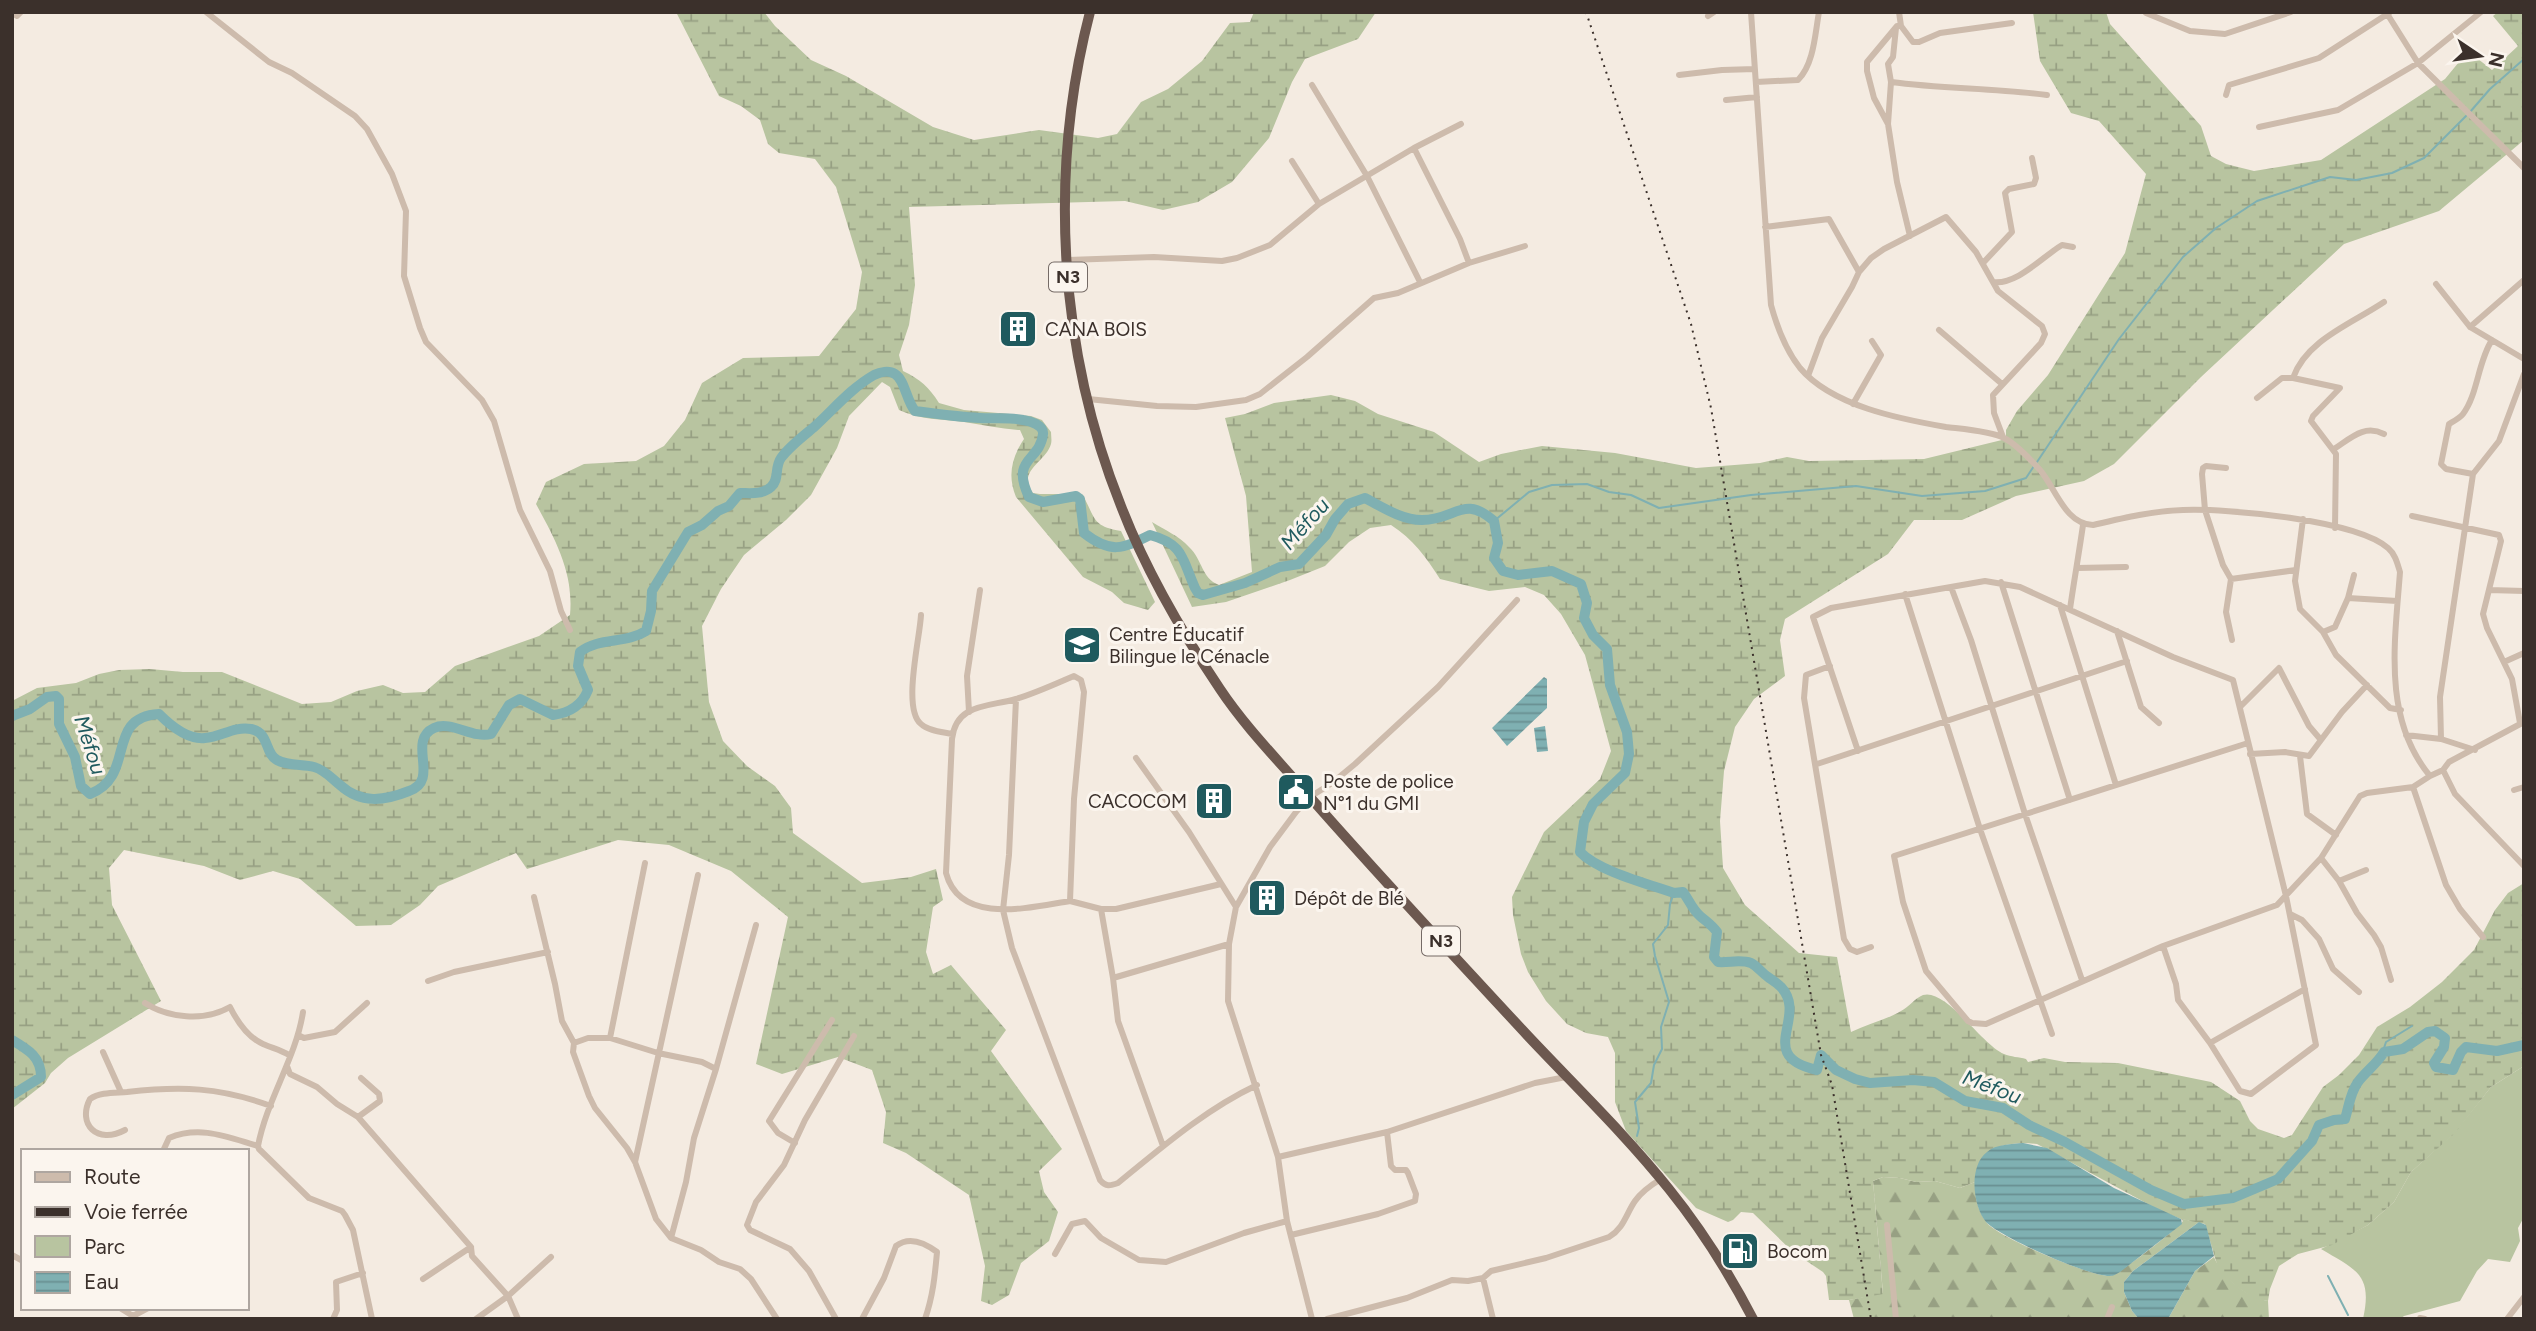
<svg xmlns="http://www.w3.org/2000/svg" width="2536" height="1331" font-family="Figtree,sans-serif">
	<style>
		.green { fill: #b8c4a0 }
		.forest { fill: url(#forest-firs) }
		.wetland { fill: url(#wetland-marsh) }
		.water { fill: url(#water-rules) }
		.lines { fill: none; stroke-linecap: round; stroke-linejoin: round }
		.stream { stroke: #7fb0b2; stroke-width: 2 }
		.river { stroke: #7fb0b2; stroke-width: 10 }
		.minor { stroke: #cdbbac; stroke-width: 6 }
		.trunk { stroke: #6c584f; stroke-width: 10 }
		.rail { stroke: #3b302b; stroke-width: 2; stroke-dasharray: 2 5; stroke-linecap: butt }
		.labels { text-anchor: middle; stroke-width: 6; stroke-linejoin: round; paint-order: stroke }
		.shield { fill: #fbf5ee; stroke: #756b66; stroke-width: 2 }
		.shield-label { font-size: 18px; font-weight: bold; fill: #3b302b }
		.poi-label { font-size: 19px; fill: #3b302b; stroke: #fbf5ee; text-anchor: start }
		.water-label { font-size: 21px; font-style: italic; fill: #1f5a5e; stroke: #fbf5ee }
	</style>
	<defs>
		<pattern id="forest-firs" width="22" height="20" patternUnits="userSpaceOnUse" patternTransform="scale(1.75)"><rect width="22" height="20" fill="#b8c4a0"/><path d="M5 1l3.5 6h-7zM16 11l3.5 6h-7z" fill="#97a083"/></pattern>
		<pattern id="wetland-marsh" width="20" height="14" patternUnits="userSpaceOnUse" patternTransform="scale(1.75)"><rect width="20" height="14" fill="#b8c4a0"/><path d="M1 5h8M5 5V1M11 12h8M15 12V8" fill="none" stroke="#97a083"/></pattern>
		<pattern id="water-rules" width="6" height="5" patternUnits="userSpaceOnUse" patternTransform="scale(1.75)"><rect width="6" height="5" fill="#7fb0b2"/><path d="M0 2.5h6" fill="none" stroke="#699091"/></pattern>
	</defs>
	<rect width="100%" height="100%" fill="#f4ebe1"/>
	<path class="green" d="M2524 1066V1217L2518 1228 2520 1241 2510 1262 2488 1259 2477 1271 2460 1301 2404 1316 2400 1319H2363C2373 1274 2356 1270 2321 1249L2368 1225 2394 1202 2411 1172 2454 1133 2491 1087Z"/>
	<path class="forest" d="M1883 1177 1900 1178 1916 1182 1935 1181 1960 1188 1975 1182C1975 1197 1977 1210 1987 1223 1998 1237 2091 1277 2110 1276 2117 1276 2177 1229 2183 1221L2181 1219 2199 1222 2133 1271 2124 1282V1292L2132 1311 2139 1319H1854L1849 1300 1883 1293 1873 1181Z
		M2214 1257C2222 1277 2246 1297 2268 1301L2269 1319H2168L2195 1271Z"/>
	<path class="wetland" d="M676 12H764L775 26 811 60 846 76 933 127 974 140 1039 130 1098 138 1117 134 1141 102 1168 89 1202 61 1230 23 1250 22 1254 12H1376L1358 39 1305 59 1292 82 1269 138 1232 182 1198 202 1163 210 1125 201 909 207 915 285 909 325 899 355 903 371C920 379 929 387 939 403L964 410 1031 416 1042 420 1051 432C1051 436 1052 440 1051 444 1046 462 1016 471 1033 493L1040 494H1082C1096 518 1091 526 1121 531L1155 602 1148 610 1124 603 1112 592 1083 577 1016 497C1007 475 1012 457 1024 439L1020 430C1001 429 983 425 964 422 941 419 921 420 899 410L890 387 882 382 849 416 837 448 811 495 786 520 744 555 721 589 702 626 709 702 723 741 747 766 775 786 791 808 793 833 862 883 911 877 936 869 943 900 933 907 926 952 933 974 951 965 1006 1030 991 1051 1062 1149 1039 1171 1044 1192 1058 1212 1049 1241 1021 1263 1009 1295 992 1305 981 1301 985 1266 969 1195 906 1153 883 1143 886 1112 872 1070 838 1057 782 1074 756 1064 788 917 731 871 669 845 618 840 527 869 516 853 438 886 420 905 391 925 356 926 300 879 273 871 240 880 204 866 124 850 109 868 112 905 161 1001 68 1058 51 1073 45 1083 12 1109V701L37 688 76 683 99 674 119 670 150 669 183 672H222L302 704 331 702 357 691 383 685 403 693 425 692 455 666 539 636 570 615C574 573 555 539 536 504L546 482 584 464 636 461 664 446 685 420 702 383 743 358 819 356 856 309 862 272 836 187 815 159 779 153 768 144 760 120 741 106 719 96Z
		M2033 12H2106L2110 24 2201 126 2211 156 2226 164 2254 171 2321 160 2445 79 2468 51 2492 70 2518 46 2493 16 2498 12H2524V140L2439 211 2344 244 2201 377 2114 464 2084 481 2016 496 1962 520H1914L1888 554 1785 619 1780 640 1785 676 1754 699 1735 727 1724 771 1720 821 1723 868 1745 905 1799 953 1837 957 1851 1032C1867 1024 1886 1020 1901 1011 1909 1007 1915 998 1923 995 1946 988 1982 1045 2004 1054 2011 1057 2019 1057 2026 1059L2028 1062 2044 1058 2065 1062 2118 1063 2211 1082 2240 1101 2250 1121 2258 1129 2284 1138 2292 1135 2323 1087 2339 1075 2359 1055 2377 1027 2410 1007 2442 982 2474 950 2495 910 2508 893 2524 883V1066L2491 1087 2455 1133 2411 1172 2394 1202 2368 1225 2332 1245 2298 1254 2279 1266 2270 1289 2268 1301 2255 1299 2237 1287 2219 1271 2205 1224 2181 1219 2159 1210 2037 1144C2006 1141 1979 1146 1975 1182L1960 1188 1935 1181 1916 1182 1900 1178 1883 1177 1873 1181 1883 1294 1849 1300H1829L1826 1276 1823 1272 1793 1252 1753 1213 1741 1212 1733 1220 1728 1222 1696 1208 1626 1131 1615 1102V1053L1608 1037 1586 1033 1567 1024 1546 1001 1528 972 1521 954 1513 915 1512 897 1544 832 1600 779 1611 751 1585 655 1561 614 1544 595 1525 587 1489 591 1440 579C1426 557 1413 539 1391 525L1370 528 1349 542 1325 566 1290 580 1226 602 1192 607 1152 522C1165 530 1179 536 1189 547 1203 560 1201 578 1219 585L1252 572 1246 496 1225 418 1245 414 1274 403 1331 395 1355 401 1378 414 1434 432 1479 462 1501 454 1542 446 1615 453 1696 468 1760 463 1787 457 1809 461 1924 459 2006 439V430L2017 411 2048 375 2125 253 2146 174 2099 121 2071 113 2040 61Z"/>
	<path class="water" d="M1544 677 1547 679V708L1507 746 1492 728Z
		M1545 726 1548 751 1537 752 1534 728Z
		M2023 1143 2047 1148 2114 1188 2181 1219 2182 1224 2120 1272C2116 1274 2114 1276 2110 1276 2090 1277 2000 1237 1986 1222 1973 1207 1968 1166 1987 1152 1996 1144 2012 1144 2023 1143Z
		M2199 1222 2206 1225 2214 1256 2195 1271 2168 1319H2139L2132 1311 2124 1292V1282L2133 1271Z"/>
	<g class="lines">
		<path class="stream" d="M2470 112 2490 89 2524 59
			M2037 462 2119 339 2183 257 2216 228 2257 201 2330 177 2356 180 2392 173 2424 158 2466 116
			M1494 521 1529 492 1552 485 1587 484 1609 492 1631 495 1659 508 1751 495 1856 486 1922 496 1985 491 2026 478 2034 466
			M2384 1048 2386 1042 2412 1026
			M1637 1136 1639 1128 1635 1102 1651 1083 1654 1065 1662 1049 1661 1027 1669 1002 1655 956 1653 944 1668 925 1670 904 1674 893
			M2328 1276 2348 1315"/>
		<path class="river" d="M12 716 30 709 47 697 56 696 59 699V724L75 757 81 786 90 794C137 776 104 717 159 714 170 725 188 740 205 738 221 737 234 726 251 729 270 733 264 753 277 760 288 766 302 764 314 767 325 770 331 778 340 785 361 804 384 801 409 791 441 780 406 741 434 728 451 720 473 739 491 734L509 705 520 699 553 715C569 713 582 705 588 690L578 666 580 652C599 637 626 644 646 631L651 611 652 591 688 532 702 525 718 511 729 506 740 493C750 493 762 495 771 487 780 479 774 468 781 458 789 447 802 437 813 428 832 411 851 388 874 375 880 372 889 370 895 374 905 380 906 400 915 411 937 414 958 417 980 418 994 419 1009 417 1023 420 1030 421 1044 425 1043 434 1040 462 1010 457 1029 497L1043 502 1076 496 1080 499 1084 533C1111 554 1122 549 1150 535 1184 544 1182 559 1195 588L1198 593 1203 595 1245 583 1280 567 1299 564 1326 535 1335 519 1348 504 1365 498C1382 507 1402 520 1422 520 1456 520 1463 494 1494 521L1498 543 1494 558 1503 571 1518 575 1552 571 1581 584 1587 603 1584 618 1593 635 1607 649 1610 685 1627 732 1629 754 1625 773 1593 804 1584 822 1580 852C1598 871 1648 884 1674 893L1683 892C1689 900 1692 909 1700 916 1707 922 1712 925 1717 932L1714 957 1718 962C1729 963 1740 959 1751 963 1757 966 1762 973 1768 977 1772 980 1777 983 1781 987 1809 1017 1754 1056 1817 1070L1821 1055 1836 1070 1855 1079 1870 1083 1913 1080 1934 1082 1965 1101 2003 1108 2029 1125 2065 1142 2151 1190 2184 1204 2233 1198 2278 1179 2312 1141 2319 1125 2334 1120 2345 1119C2349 1106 2350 1093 2358 1082 2366 1071 2377 1064 2384 1052L2403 1049 2428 1032 2435 1031 2445 1038 2444 1047 2434 1063 2436 1067 2453 1070 2461 1052 2466 1047 2497 1051 2524 1045
			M12 1040C29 1050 41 1057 41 1077L12 1095"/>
		<path class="minor" d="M206 12 269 62 292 73 355 116 367 129 392 174 406 211 404 276 420 328 426 342 482 400 494 421 520 510 550 571 561 611 570 630
			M1751 12 1771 305C1777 327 1785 349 1800 368 1832 406 1900 419 1946 427 1962 429 1991 431 2004 438 2016 444 2031 460 2040 470 2056 489 2065 524 2093 525 2123 518 2152 511 2183 510 2226 508 2356 520 2388 548 2395 554 2397 562 2400 572 2395 641 2382 718 2430 776L2443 770 2449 762 2524 722
			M1899 12 1901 26H1897L1867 62V71L1874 98 1888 124 1897 182 1910 236
			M2386 12 2418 63 2524 168
			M12 13 17 16 21 12
			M2146 13 2190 31 2225 34 2291 12
			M1708 16 1714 12
			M1901 26 1913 42H1919L1940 33 2012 23
			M1679 75 1722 70 1755 69
			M1756 82 1798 80C1814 64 1815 34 1819 12
			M1891 82C1943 89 1995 88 2047 95
			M1312 85 1367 176 1420 282
			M2226 95 2229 85 2319 58 2389 13
			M1726 100 1757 97
			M1888 124 1891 82 1888 64 1893 57 1896 28
			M2259 127 2338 110 2418 63 2481 12
			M1414 148 1460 239 1469 263
			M1292 161 1319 204
			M1765 227 1829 219 1859 272
			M1068 260 1154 257 1222 261 1237 258 1270 245 1319 204 1414 148 1461 124
			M1983 263 2012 232 2005 193 2009 189 2034 184 2036 178 2032 158
			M1993 282C2017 285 2042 257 2062 245L2073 247
			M2436 284 2470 327 2524 359
			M2470 327 2524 280
			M1939 330 2002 384
			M1808 376 1822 338 1852 287 1859 272 1871 258 1884 249 1946 217 1976 252 1998 291 2042 326 2045 334 2041 343 1993 395 1994 413 2003 437
			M2293 378C2306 340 2353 323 2384 302
			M2257 398 2282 378H2293L2340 388 2313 416 2311 421 2336 454 2335 528
			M1088 399 1157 406 1196 407 1246 400 1260 394 1307 357 1374 298 1398 293 1469 263 1525 246
			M1853 404 1881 355 1872 341
			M2334 449C2351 438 2364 424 2384 434
			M2226 468 2206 466 2203 468 2202 474 2205 510 2223 565 2231 579 2226 612 2232 640
			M2473 474 2499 441 2524 374
			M2412 516 2499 535 2501 541 2483 614 2487 628 2512 679 2520 723
			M2303 519 2295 581 2300 609 2323 632 2336 655 2390 708 2401 710
			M2077 568 2126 567
			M2231 579 2296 570
			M2001 582 2070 800
			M1951 587 1971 640 2025 814 2082 980
			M2489 590 2524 591
			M1905 594 1980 829 2052 1034
			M2348 598 2397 601
			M2060 605 2116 785
			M2070 609C2074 581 2079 553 2083 525
			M921 615C920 638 902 709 921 724 928 731 943 732 952 734
			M2117 631 2141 707 2159 723
			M2323 632 2335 627 2348 598 2354 575
			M2504 662 2524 653
			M1830 666 1806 675 1804 698 1844 939 1850 949 1857 952 1871 947
			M1074 676 1081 680 1084 692 1074 799 1070 901C1031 907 960 926 946 873L952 739C956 703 989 707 1016 699 1036 693 1055 684 1074 676Z
			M1016 699 1009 855 1003 910 1012 948 1100 1180C1106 1187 1110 1186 1118 1183 1162 1147 1206 1109 1257 1085
			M2240 707 2279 668 2309 726 2321 740
			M969 712 967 676 980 590
			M2406 735 2441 739 2475 750
			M2441 739 2440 697 2473 474 2446 469 2441 464 2449 424C2454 421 2460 418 2463 414 2478 394 2478 361 2492 340
			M2248 743 1894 856 1903 902 1926 971 1968 1021 1972 1023 1986 1024 2163 946 2277 905 2321 858 2360 796 2367 793 2413 787 2430 776
			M1858 751 1813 617 1831 608 1985 581 2020 587 2173 657 2233 680 2286 896 2316 1045 2251 1094 2240 1091 2210 1043 2178 1000 2176 984 2163 946
			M2250 754 2285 752 2309 756 2342 712 2367 685
			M2300 756 2307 814 2336 835
			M1136 758 1189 832 1236 907
			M1817 764 2127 661
			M2443 770 2455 794 2524 866
			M2413 787 2446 885 2460 909 2483 937
			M2514 790 2524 787
			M2321 858 2339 881 2357 913 2374 935 2381 947 2391 980
			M2339 881 2366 870
			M534 897 555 984 562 1021 574 1043 573 1052 589 1096 595 1108 627 1148 635 1162 656 1219 671 1238 701 1250 719 1262 740 1269 751 1279 777 1319
			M1070 901 1101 909 1113 978 1118 1021 1163 1146
			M1101 909H1116L1221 884
			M2290 914 2302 920 2319 939 2333 969 2359 992
			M1113 978 1229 944
			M428 981 454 972 548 952
			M145 1003C168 1018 204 1022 230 1007 237 1021 247 1037 263 1044 272 1048 281 1050 289 1055
			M300 1036 304 1038 335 1032 367 1003
			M610 1038 645 863
			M574 1043 588 1038H610L658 1053 702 1062 716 1069 694 1138 686 1182 671 1238
			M2210 1043 2305 989
			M103 1052 121 1092
			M287 1066 290 1074 317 1087 337 1104 358 1117 471 1247
			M716 1069 756 925
			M358 1117 380 1101 379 1094 361 1078
			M125 1130C97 1145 77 1124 90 1099 100 1092 115 1093 127 1092 181 1086 219 1087 271 1106
			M795 1143 778 1133 769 1121 832 1020
			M258 1146C267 1099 296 1058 303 1012
			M163 1151 169 1138C200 1125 227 1137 258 1146L259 1149 309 1198 342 1211 345 1215 353 1230 372 1319
			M1278 1157 1387 1132 1535 1083 1566 1077
			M635 1162 698 875
			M1887 1225 1896 1319
			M1291 1235 1378 1214 1415 1201 1416 1194 1408 1173 1406 1170H1395L1391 1166 1387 1132
			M1055 1254 1072 1224 1085 1221 1101 1238 1139 1260 1166 1262 1244 1233 1287 1221
			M12 1255 23 1261
			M1483 1278 1493 1319
			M423 1279 471 1247 472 1256 508 1296 476 1319
			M120 1308 133 1316 148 1308
			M2420 1318 2425 1319
			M333 1319 337 1310 336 1282 363 1273
			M518 1319 508 1296 551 1257
			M836 1319 809 1271 790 1249 750 1230 747 1225 756 1202 784 1165 805 1120 854 1036
			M862 1319 884 1278 896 1246C909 1236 925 1243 937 1252 935 1275 933 1296 925 1319
			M1312 1319 1287 1221 1278 1157 1228 1001 1229 944 1236 907 1270 847 1296 812 1310 797 1332 783 1355 764 1438 687 1517 600
			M1327 1319 1407 1298 1452 1280 1468 1281 1483 1278 1491 1271 1546 1258 1609 1237C1624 1228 1626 1214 1635 1201 1642 1191 1651 1185 1661 1179
			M2107 1319 2112 1307
			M2507 1319 2524 1297"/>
		<path class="trunk" d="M1090 12C1048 173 1059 351 1121 506 1146 571 1181 631 1220 689 1246 728 1279 761 1309 796 1380 877 1454 956 1528 1036 1575 1086 1626 1135 1669 1189 1702 1230 1729 1273 1753 1319"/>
		<path class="rail" d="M1586 12 1691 324 1711 408 1821 1055 1832 1085 1871 1319"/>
	</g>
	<defs>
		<symbol id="building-square" viewBox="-11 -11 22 22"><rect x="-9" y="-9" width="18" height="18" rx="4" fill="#1f5a5e" stroke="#fbf5ee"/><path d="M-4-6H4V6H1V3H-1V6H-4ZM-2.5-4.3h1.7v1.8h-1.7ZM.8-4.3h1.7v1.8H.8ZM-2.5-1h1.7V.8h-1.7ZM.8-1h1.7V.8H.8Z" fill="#fff"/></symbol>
		<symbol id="school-square" viewBox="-11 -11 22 22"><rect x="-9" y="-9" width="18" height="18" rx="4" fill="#1f5a5e" stroke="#fbf5ee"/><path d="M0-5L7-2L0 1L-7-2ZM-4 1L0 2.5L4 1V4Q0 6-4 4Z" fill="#fff"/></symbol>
		<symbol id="civic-square" viewBox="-11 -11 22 22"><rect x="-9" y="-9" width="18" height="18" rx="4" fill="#1f5a5e" stroke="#fbf5ee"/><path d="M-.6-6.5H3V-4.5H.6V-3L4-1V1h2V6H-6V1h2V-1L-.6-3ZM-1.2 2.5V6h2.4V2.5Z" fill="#fff"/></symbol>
		<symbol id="fuel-square" viewBox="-11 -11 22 22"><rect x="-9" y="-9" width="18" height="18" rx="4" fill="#1f5a5e" stroke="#fbf5ee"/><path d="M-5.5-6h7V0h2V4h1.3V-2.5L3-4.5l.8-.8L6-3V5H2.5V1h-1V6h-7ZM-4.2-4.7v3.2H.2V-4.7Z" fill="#fff"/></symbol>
	</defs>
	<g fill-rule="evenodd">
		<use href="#building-square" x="996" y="307" width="44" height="44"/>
		<use href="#school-square" x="1060" y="623" width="44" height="44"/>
		<use href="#civic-square" x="1274" y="770" width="44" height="44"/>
		<use href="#building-square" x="1192" y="779" width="44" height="44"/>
		<use href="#building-square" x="1245" y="876" width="44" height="44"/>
		<use href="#fuel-square" x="1718" y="1229" width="44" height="44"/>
	</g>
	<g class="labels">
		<g class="shield">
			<rect x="1049" y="262.5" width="38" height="29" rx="5"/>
			<rect x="1422" y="926.5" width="38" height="29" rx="5"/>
		</g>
		<g class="shield-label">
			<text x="1068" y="283">N3</text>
			<text x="1441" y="947">N3</text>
		</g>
		<g class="poi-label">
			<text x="1045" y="336">CANA BOIS</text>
			<text x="1109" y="641">Centre Éducatif<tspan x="1109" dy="22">Bilingue le Cénacle</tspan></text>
			<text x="1323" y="788">Poste de police<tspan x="1323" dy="22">N°1 du GMI</tspan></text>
			<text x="1187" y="808" text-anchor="end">CACOCOM</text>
			<text x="1294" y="905">Dépôt de Blé</text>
			<text x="1767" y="1258">Bocom</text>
		</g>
		<g class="water-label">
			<text transform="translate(1305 524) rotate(-48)" y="7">Méfou</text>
			<text transform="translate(90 745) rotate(72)" y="7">Méfou</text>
			<text transform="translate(1992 1087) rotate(21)" y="7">Méfou</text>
		</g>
	</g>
	<rect width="2536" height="1331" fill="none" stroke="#3b302b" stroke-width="28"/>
	<rect x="21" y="1149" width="228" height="161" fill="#fbf5ee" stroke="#aea6a0" stroke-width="2"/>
	<rect x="35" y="1172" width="35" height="10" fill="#cdbbac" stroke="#aea6a0" stroke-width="2"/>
	<text x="84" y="1184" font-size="21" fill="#3b302b">Route</text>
	<rect x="35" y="1207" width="35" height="10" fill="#3b302b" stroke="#aea6a0" stroke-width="2"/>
	<text x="84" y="1219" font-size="21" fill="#3b302b">Voie ferrée</text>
	<rect x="35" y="1236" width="35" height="21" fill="#b8c4a0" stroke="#aea6a0" stroke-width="2"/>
	<text x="84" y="1254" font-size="21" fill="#3b302b">Parc</text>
	<rect x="35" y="1272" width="35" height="21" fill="url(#water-rules)" stroke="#aea6a0" stroke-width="2"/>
	<text x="84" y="1289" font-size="21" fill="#3b302b">Eau</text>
	<g transform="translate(2480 56) rotate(103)" stroke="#fbf5ee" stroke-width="5" paint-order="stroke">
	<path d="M0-5L12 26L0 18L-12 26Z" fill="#3b302b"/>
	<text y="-10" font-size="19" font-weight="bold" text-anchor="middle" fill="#3b302b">N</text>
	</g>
</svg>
